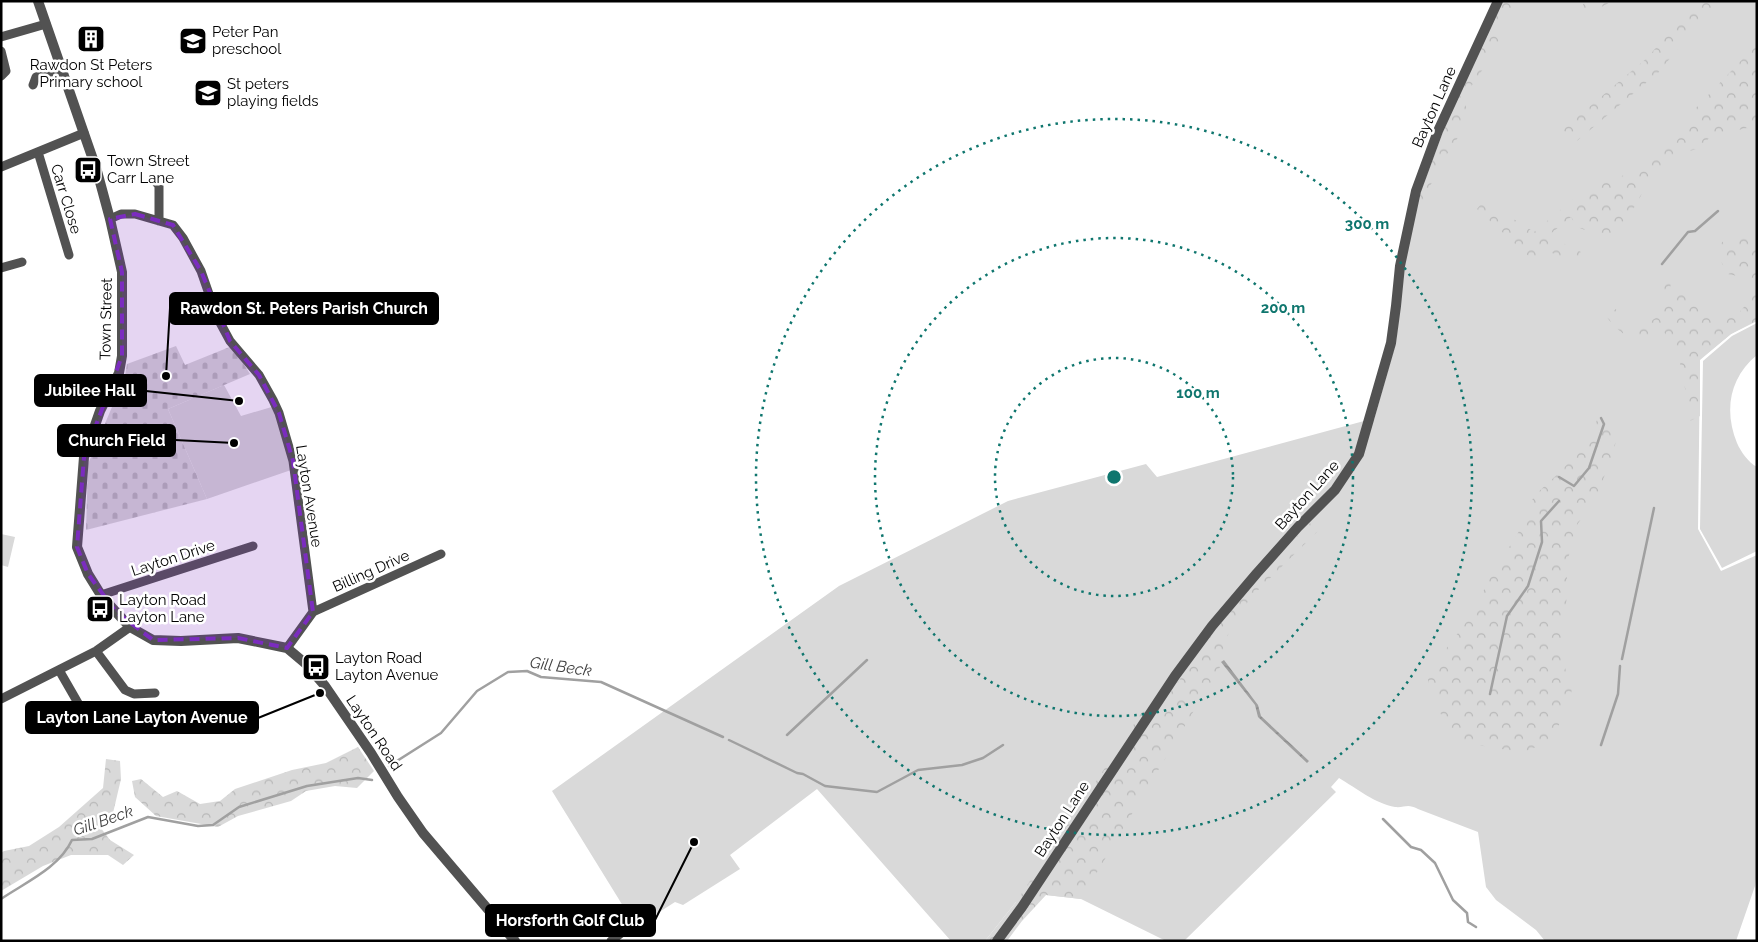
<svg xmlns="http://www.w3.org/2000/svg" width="1758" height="942" font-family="Raleway,sans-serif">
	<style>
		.green { fill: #d9d9d9 }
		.forest { fill: url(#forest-crowns) }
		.cemetery { fill: url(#cemetery-stones) }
		.water { fill: url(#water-waves) }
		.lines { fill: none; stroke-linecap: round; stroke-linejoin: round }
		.stream { stroke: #a0a0a0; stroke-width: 2.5 }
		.minor { stroke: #525252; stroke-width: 9 }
		.tertiary { stroke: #525252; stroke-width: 10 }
		.marked { fill: #7b2cbf; fill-opacity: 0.2; stroke: #7b2cbf; stroke-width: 4; stroke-dasharray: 10 6; stroke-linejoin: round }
		.ring { fill: none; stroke: #0f766e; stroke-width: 2.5; stroke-dasharray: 2.5 5 }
		.labels { text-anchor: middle; stroke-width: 5; stroke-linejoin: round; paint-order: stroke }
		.poi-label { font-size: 15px; fill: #000; stroke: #fff; text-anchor: start }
		.street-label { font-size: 15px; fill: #000; stroke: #fff }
		.water-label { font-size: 16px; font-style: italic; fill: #414141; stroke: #fff }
		.centre { fill: #0f766e; stroke: #fff; stroke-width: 2.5 }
		.ring-label { font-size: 15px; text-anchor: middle; font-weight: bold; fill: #0f766e; stroke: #fff; stroke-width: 5; stroke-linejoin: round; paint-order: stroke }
		.leader { fill: none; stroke: #000; stroke-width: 2 }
		.callout-dot { fill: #000; stroke: #fff; stroke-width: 2 }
		.callout { fill: #000; stroke: #000; stroke-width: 2 }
		.callout-label { font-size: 16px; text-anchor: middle; font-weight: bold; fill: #fff }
	</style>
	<defs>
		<pattern id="forest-crowns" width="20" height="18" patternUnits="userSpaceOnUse" patternTransform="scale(1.25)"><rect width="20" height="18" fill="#d9d9d9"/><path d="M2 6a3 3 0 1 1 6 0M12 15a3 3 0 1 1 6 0" fill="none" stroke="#b8b8b8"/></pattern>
		<pattern id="cemetery-stones" width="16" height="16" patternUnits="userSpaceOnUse" patternTransform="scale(1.25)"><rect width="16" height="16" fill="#d9d9d9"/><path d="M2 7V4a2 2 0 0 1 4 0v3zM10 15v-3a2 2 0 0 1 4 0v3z" fill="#b8b8b8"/></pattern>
		<pattern id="water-waves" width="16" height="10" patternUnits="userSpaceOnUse" patternTransform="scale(1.25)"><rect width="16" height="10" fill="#a0a0a0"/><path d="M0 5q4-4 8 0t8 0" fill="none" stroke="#888"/></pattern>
	</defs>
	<rect width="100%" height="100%" fill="#fff"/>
	<path class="green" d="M1503 1H1757V320L1731 334 1700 360 1698 529 1721 571 1757 555V870L1755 886 1736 941H1545L1536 930 1496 900 1486 887 1478 832 1418 809C1407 803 1405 808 1395 807 1376 804 1356 788 1339 778L1331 787 1336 792 1184 941H1166L1081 899 1046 895 1016 902 985 941H951L817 789 730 855 740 869 683 905 675 902 636 927 552 791 839 586 1008 501 1146 464 1157 477 1364 421 1374 420 1396 342 1404 267 1419 196Z
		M1757 323V355C1729 378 1724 411 1737 443 1741 452 1748 462 1757 467V551L1722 568 1700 529 1703 361 1732 336Z
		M224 385 241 416 275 406 294 469 207 499 168 409Z
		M1 534 15 537 8 567 1 565Z"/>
	<path class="forest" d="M1503 1H1522L1520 5 1508 11 1497 30 1502 41 1464 97 1468 117 1460 126 1459 136 1445 157 1427 192 1418 216 1415 215 1419 196 1453 105Z
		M1585 1H1626L1621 11 1609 3 1590 13 1584 24 1575 20Z
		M1697 1H1717L1658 73 1572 145 1563 129 1647 58Z
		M1757 44V135L1747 128 1712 136 1696 149 1684 153 1647 185 1623 227 1604 237 1577 227 1571 217 1548 236 1581 252 1576 263 1545 250 1537 264 1477 209 1484 200 1534 232 1588 187 1634 172 1656 149 1683 134 1691 113Z
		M1739 235 1757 242V321L1731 334 1700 359V416L1690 421 1689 399 1681 377 1680 361 1663 330 1644 343C1627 338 1617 331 1606 316L1616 309 1626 324 1642 327 1663 313 1665 268H1670L1671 301 1681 293 1703 312 1723 316 1737 315 1750 300 1754 289 1746 278 1728 274 1715 251 1724 240Z
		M1605 415 1610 416 1614 426 1616 440 1614 450 1597 496 1577 525 1567 563V596L1561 647 1566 672 1573 685 1569 702 1558 727 1550 738 1534 748 1523 752 1487 747 1465 741 1458 737 1442 717 1428 683V673L1470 617 1491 576 1518 533 1534 496 1563 469 1587 441 1597 420Z
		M1317 516 1324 525 1250 598 1226 638V657L1081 899 1046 895 1022 921 1007 941H985L1016 902 1146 706 1172 691 1215 627 1284 550Z
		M358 747 374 771 357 788 335 786 306 791 291 801 238 816 218 827 156 816 135 797 132 781 141 779 163 797 177 791 200 804 220 801 235 789 292 770 326 763Z
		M106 759 120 761 121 779 113 813 100 827 110 840 134 855 123 865 108 855H71L43 866 1 891V853L4 851 29 846 59 827 103 788Z"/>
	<path class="cemetery" d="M176 346 185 365 232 346 250 374 168 409 207 499 86 530 88 464 125 376 127 364Z"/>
	<path class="water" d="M1224 660 1258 705 1261 716 1309 761 1307 763 1258 717 1255 705 1221 662Z"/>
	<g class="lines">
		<path class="stream" d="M1662 264 1688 232 1695 231 1718 211
			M1559 477 1574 486 1589 468 1604 424 1601 418
			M1622 659 1654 508
			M1490 694 1507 616 1528 586 1542 542 1541 521 1559 501
			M787 735 867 660
			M729 740 797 773 803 774 825 786 877 792 918 770 962 765 983 758 1003 745
			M1601 745 1618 694 1620 666
			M389 766 441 733 477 691 508 672 527 671 541 677 601 682 723 737
			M1383 819 1411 847 1421 850 1435 863 1453 900 1467 913 1468 922 1476 927
			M1 899C26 882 59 868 72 840L92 839 148 817 198 826 213 825 239 807 307 786 358 778 372 780"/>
		<path class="minor" d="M1 37 46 24
			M1 51 6 71 1 76
			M33 85 36 77 61 69
			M38 152 69 255
			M1 167 84 133
			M155 181 159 186V221
			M110 219 121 214H135L173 225 183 238 201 271 217 317 230 341 259 375 273 400 279 413 293 461 313 612 287 648
			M1 268 22 262
			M101 595 253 546
			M313 612 441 554
			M96 651 125 690 134 694 155 693
			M59 670 78 703
			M1 699 96 651 130 627
			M611 941 634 923"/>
		<path class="tertiary" d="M38 1 97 171 110 219 122 272V356L119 373 100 411 84 457 77 547 88 574 101 595 116 612 130 627 153 640 181 641 238 638 287 648 306 664 325 686 371 753 398 797 423 833 515 941
			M997 941 1022 907 1175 676 1212 626 1257 573 1298 527 1335 490 1359 454 1391 343 1396 306 1400 266 1416 191 1438 131 1498 1"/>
	</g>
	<path class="marked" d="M135 214 173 225 201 271 230 341 259 375 279 413 293 461 313 612 287 648 238 638 153 640 116 612 88 574 77 547 84 457 122 356V272L110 219Z"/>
	<g class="ring">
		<circle cx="1114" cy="477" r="119"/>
		<circle cx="1114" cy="477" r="239"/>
		<circle cx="1114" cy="477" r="358"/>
	</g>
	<defs>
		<symbol id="building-square" viewBox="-11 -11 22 22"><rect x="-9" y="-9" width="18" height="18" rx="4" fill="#000" stroke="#fff"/><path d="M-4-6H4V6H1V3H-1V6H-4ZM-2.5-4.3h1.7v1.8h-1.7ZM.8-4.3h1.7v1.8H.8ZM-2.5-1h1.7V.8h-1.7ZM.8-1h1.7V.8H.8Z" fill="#fff"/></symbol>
		<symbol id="school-square" viewBox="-11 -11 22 22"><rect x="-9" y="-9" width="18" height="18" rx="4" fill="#000" stroke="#fff"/><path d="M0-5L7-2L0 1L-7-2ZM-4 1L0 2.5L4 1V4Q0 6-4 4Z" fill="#fff"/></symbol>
		<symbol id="bus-square" viewBox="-11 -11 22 22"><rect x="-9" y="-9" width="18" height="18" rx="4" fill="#000" stroke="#fff"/><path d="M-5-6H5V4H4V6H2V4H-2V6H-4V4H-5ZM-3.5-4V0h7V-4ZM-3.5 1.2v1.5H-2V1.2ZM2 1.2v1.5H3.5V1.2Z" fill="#fff"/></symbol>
	</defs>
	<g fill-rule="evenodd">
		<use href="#building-square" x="75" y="23" width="32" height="32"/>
		<use href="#school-square" x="177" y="25" width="32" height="32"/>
		<use href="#school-square" x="192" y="77" width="32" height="32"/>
		<use href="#bus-square" x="72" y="154" width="32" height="32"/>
		<use href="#bus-square" x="84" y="593" width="32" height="32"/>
		<use href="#bus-square" x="300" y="651" width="32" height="32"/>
	</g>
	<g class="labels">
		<g class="poi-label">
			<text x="212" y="37">Peter Pan<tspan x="212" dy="17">preschool</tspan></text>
			<text x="91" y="70" text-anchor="middle">Rawdon St Peters<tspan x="91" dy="17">Primary school</tspan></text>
			<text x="227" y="89">St peters<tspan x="227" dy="17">playing fields</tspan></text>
			<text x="107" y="166">Town Street<tspan x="107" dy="17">Carr Lane</tspan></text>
			<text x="119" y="605">Layton Road<tspan x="119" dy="17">Layton Lane</tspan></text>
			<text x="335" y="663">Layton Road<tspan x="335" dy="17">Layton Avenue</tspan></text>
		</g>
		<g class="street-label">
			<text transform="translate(1434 107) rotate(-66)" y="5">Bayton Lane</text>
			<text transform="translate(66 199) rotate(73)" y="5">Carr Close</text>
			<text transform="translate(106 319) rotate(-89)" y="5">Town Street</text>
			<text transform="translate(1307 495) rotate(-48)" y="5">Bayton Lane</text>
			<text transform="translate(309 496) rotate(81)" y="5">Layton Avenue</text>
			<text transform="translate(173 558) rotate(-18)" y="5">Layton Drive</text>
			<text transform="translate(371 571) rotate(-24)" y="5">Billing Drive</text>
			<text transform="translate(374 733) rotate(56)" y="5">Layton Road</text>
			<text transform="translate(1062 819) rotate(-57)" y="5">Bayton Lane</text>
		</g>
		<g class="water-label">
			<text transform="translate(561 666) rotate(8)" y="6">Gill Beck</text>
			<text transform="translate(103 820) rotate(-19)" y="6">Gill Beck</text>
		</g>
	</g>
	<circle cx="1114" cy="477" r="8" class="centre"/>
	<g class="ring-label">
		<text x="1367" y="229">300 m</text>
		<text x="1283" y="313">200 m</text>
		<text x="1198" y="398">100 m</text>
	</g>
	<path class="leader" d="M166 376L170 308M239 401L146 391M234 443L175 440M320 693L258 718M694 842L655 920"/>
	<g class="callout-dot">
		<circle cx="166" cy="376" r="5"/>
		<circle cx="239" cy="401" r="5"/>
		<circle cx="234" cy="443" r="5"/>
		<circle cx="320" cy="693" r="5"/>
		<circle cx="694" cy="842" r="5"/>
	</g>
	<g class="callout">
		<rect x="170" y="293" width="268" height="31" rx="5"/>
		<rect x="35" y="375" width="111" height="31" rx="5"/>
		<rect x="58" y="425" width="117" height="31" rx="5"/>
		<rect x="26" y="702" width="232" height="31" rx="5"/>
		<rect x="486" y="905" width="169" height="31" rx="5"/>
	</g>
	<g class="callout-label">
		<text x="304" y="314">Rawdon St. Peters Parish Church</text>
		<text x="90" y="396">Jubilee Hall</text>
		<text x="117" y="446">Church Field</text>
		<text x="142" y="723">Layton Lane Layton Avenue</text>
		<text x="570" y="926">Horsforth Golf Club</text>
	</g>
	<rect width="1758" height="942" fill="none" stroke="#000000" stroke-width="5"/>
</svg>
